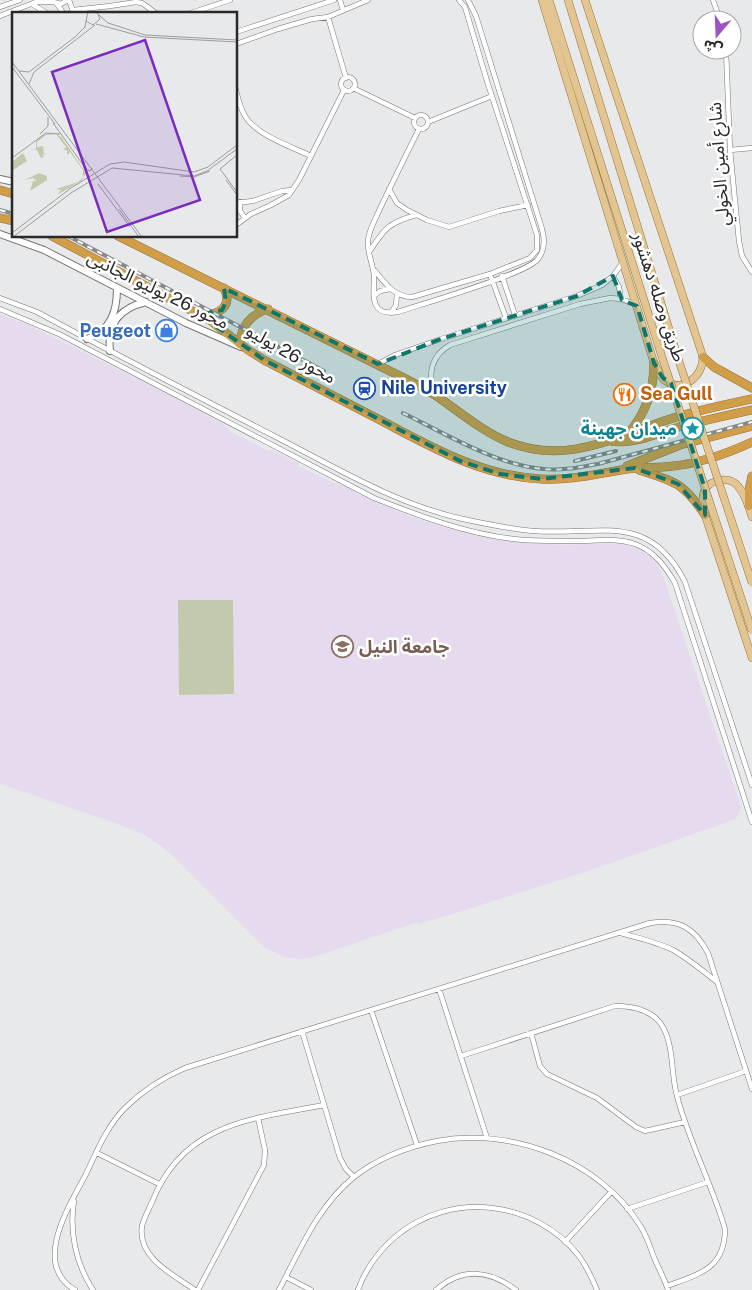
<svg xmlns="http://www.w3.org/2000/svg" width="752" height="1290" font-family="'Public Sans','Noto Sans Arabic',sans-serif">
	<style>
		.education { fill: #e6daee }
		.pitch { fill: #c2c9ac }
		.lines { fill: none; stroke-linecap: round; stroke-linejoin: round }
		.street-casing { stroke: #747577; stroke-width: 5.5 }
		.secondary-casing { stroke: #747577; stroke-width: 8 }
		.primary-casing { stroke: #96753e; stroke-width: 8 }
		.highway-casing { stroke: #96753e; stroke-width: 9 }
		.street { stroke: #fff; stroke-width: 4.5 }
		.secondary { stroke: #fff; stroke-width: 6 }
		.primary { stroke: #e3c592; stroke-width: 7 }
		.highway { stroke: #d09e49; stroke-width: 8 }
		.rail-casing { stroke: #878889; stroke-width: 4 }
		.rail { stroke: #fff; stroke-width: 2; stroke-dasharray: 5.5; stroke-linecap: butt }
		.primary-bridge-casing { stroke: #96753e; stroke-width: 8; stroke-linecap: butt }
		.primary-bridge { stroke: #e3c592; stroke-width: 7 }
		.marked { fill: #0f766e; fill-opacity: 0.2; stroke: #0f766e; stroke-width: 4; stroke-dasharray: 10 6; stroke-linejoin: round }
		.labels { text-anchor: middle; stroke-width: 5; stroke-linejoin: round; paint-order: stroke }
		.street-label { font-size: 18px; fill: #29292a; stroke: #fff }
		.shop-label { font-size: 18px; font-weight: bold; fill: #366cbe; stroke: #fff; text-anchor: end }
		.transit-label { font-size: 18px; font-weight: bold; fill: #164399; stroke: #fff; text-anchor: start }
		.food-label { font-size: 18px; font-weight: bold; fill: #c56008; stroke: #fff; text-anchor: start }
		.culture-label { font-size: 18px; font-weight: bold; fill: #0d838f; stroke: #fff; text-anchor: end }
		.education-label { font-size: 18px; font-weight: bold; fill: #785e54; stroke: #fff; text-anchor: start }
		.inset-road { fill: none; stroke: #9c9c9e; stroke-width: 1 }
		.view { fill: #7b2cbf; fill-opacity: 0.15; stroke: #7b2cbf; stroke-width: 2.5 }
		.inset-edge { fill: none; stroke: #29292a; stroke-width: 2.5 }
	</style>
	<rect width="100%" height="100%" fill="#e8e9eb"/>
	<path class="education" d="M0 314 31 326 146 383 227 426 230 431 269 451 271 450 299 463 298 466 334 483H337L354 490 357 494 407 515 439 526 481 537 518 542 564 545 621 543 637 548 653 558 662 573 741 807 736 819 591 870 456 913 419 924 418 922 311 958 301 959 283 957 264 947 175 858 160 845 144 835 115 823 0 784Z"/>
	<path class="pitch" d="M178 600H233L234 694 179 695Z"/>
	<g class="lines">
		<defs>
			<path id="street" d="M69 0 74 14
				M340 0 343 10
				M713 0 720 20
				M50 1 61 4 68 0
				M32 4 48 14
				M57 4 64 14
				M0 7 20 0
				M73 10 110 6 136 2 142 3 157 14
				M188 14 230 0
				M0 16 36 2H52
				M328 17 346 78
				M236 32 334 0
				M236 44 278 29 312 19 328 17 368 0
				M726 50 730 150 739 241 742 256 752 272
				M341 84a7 7 0 1 1 14 0a7 7 0 1 1-14 0Z
				M353 88 415 118
				M236 90C238 99 241 109 245 116 256 135 292 147 311 156
				M414 122a7 7 0 1 1 14 0a7 7 0 1 1-14 0Z
				M428 122 492 96
				M419 129C405 157 391 185 378 213 374 222 368 232 368 242 367 255 375 267 374 280 373 300 372 316 398 312 422 304 527 274 538 259 545 250 545 240 542 229L476 16 468 0
				M730 150 752 148
				M389 189 397 203 407 210 427 220 449 227 499 211 528 205
				M240 202V211L245 218
				M236 203 253 201 282 191 292 190
				M236 225 251 214 271 205 289 195 299 180 344 90
				M369 252C385 228 388 223 416 215
				M375 271C385 283 394 297 412 297L490 274 530 258 537 250V235L487 81 465 7 459 0
				M502 276 515 315
				M613 276 619 287 621 299
				M491 277 506 318
				M374 296 380 291 390 289
				M0 298 37 312C115 354 195 395 274 436 335 467 395 504 463 519 486 524 510 529 534 531 597 536 649 510 685 582L752 785
				M0 309 59 334 374 498C422 517 472 536 524 540 544 541 563 541 582 541 599 540 618 538 635 544 654 551 665 566 675 583L752 822
				M391 313 396 305 397 294
				M378 364 395 355 438 340 577 296 602 285 613 276 623 262
				M436 394C426 375 432 355 450 345L580 304 610 298 621 299 637 305
				M621 933C638 938 657 942 673 950 689 959 703 971 717 982
				M439 989 487 1138
				M371 1010 417 1145
				M302 1031 340 1158 346 1169 354 1177
				M531 1033 540 1066 547 1074 597 1098 636 1127 645 1131 685 1122
				M461 1056 615 1006C634 1006 655 1011 664 1029 674 1049 671 1075 677 1096 689 1142 712 1184 725 1229 725 1269 699 1274 667 1286
				M677 1095 746 1071
				M97 1153 159 1184
				M74 1201C69 1232 76 1264 93 1290
				M627 1209 708 1182
				M565 1242 611 1192
				M286 1277 311 1290
				M75 1290C31 1264 70 1205 86 1174 97 1151 107 1126 125 1108 143 1090 162 1078 185 1068L650 923C679 919 694 927 708 953L752 1089
				M195 1290C174 1275 137 1258 142 1226 144 1218 149 1209 152 1202 183 1123 251 1119 324 1105
				M198 1290 264 1165 265 1150 258 1118
				M279 1290C300 1250 318 1206 354 1177 378 1158 407 1147 437 1141 512 1127 600 1160 641 1227 648 1238 651 1251 656 1262 660 1271 665 1280 668 1290
				M358 1290C365 1270 379 1251 395 1237 450 1190 535 1200 579 1256 587 1267 592 1278 597 1290
				M436 1290C462 1267 490 1270 516 1290"/>
			<path id="secondary" d="M0 179 14 182
				M0 234 44 250 186 323 241 347
				M87 339C111 330 117 312 117 288
				M110 351C107 323 120 308 146 302"/>
			<path id="primary" d="M542 0 654 363C657 368 660 376 664 380 683 394 703 376 703 357L585 0
				M549 0 663 360
				M568 0 677 355
				M752 517C749 507 745 493 737 485 727 475 705 480 703 496 702 502 704 509 705 515L752 658"/>
			<path id="highway" d="M0 190 14 194
				M0 218 14 221
				M52 236 211 321 248 350 264 360C303 380 343 401 382 421 433 448 482 476 541 479 573 481 603 472 635 468 647 467 660 468 673 466 701 463 726 454 752 442
				M118 236 408 380C418 385 428 391 438 397 461 413 482 431 508 442 566 465 613 438 667 420 695 411 723 405 752 399
				M202 315C219 315 233 307 224 288
				M240 344C241 326 251 314 268 309
				M703 357 714 367 752 388
				M628 434C646 413 654 390 654 363
				M611 441C636 445 659 432 683 426 706 420 729 415 752 410
				M627 466 680 445 752 426
				M639 470C675 482 683 482 705 515
				M749 506V490L752 476"/>
		</defs>
		<use href="#street" class="street-casing"/>
		<use href="#secondary" class="secondary-casing"/>
		<use href="#primary" class="primary-casing"/>
		<use href="#highway" class="highway-casing"/>
		<use href="#street" class="street"/>
		<use href="#secondary" class="secondary"/>
		<use href="#primary" class="primary"/>
		<use href="#highway" class="highway"/>
		<defs>
			<path id="rail" d="M0 210 14 214
				M68 236 324 371
				M403 413C444 433 498 466 544 469 563 471 580 467 598 464L752 422
				M575 461 616 451"/>
		</defs>
		<use href="#rail" class="rail-casing"/>
		<use href="#rail" class="rail"/>
		<defs>
			<path id="primary-bridge" d="M677 355 752 583
				M663 360 752 631"/>
		</defs>
		<use href="#primary-bridge" class="primary-bridge-casing"/>
		<use href="#primary-bridge" class="primary-bridge"/>
	</g>
	<path class="marked" d="M613 276 622 300 637 306 654 363 663 378 671 383 705 489V515L678 484 635 468 542 479 500 474 460 461 264 360 200 315 222 310 226 302 224 288 378 364 438 340 577 296Z"/>
	<defs>
		<symbol id="shop-ring" viewBox="-11 -11 22 22"><circle r="9.5" fill="#fff" stroke="#3f7fe0" stroke-width="1.5"/><path d="M-5-2.5h2.3a2.7 3.5 0 0 1 5.4 0H5L5.5 6h-11ZM-1.5-2.5h3a1.5 2.3 0 0 0-3 0Z" fill="#3f7fe0"/></symbol>
		<symbol id="station-ring" viewBox="-11 -11 22 22"><circle r="9.5" fill="#fff" stroke="#1a4fb4" stroke-width="1.5"/><path d="M-3-6H3Q5-6 5-4V2Q5 4 3 4L4.5 6H3L1.5 4h-3L-3 6H-4.5L-3 4Q-5 4-5 2V-4Q-5-6-3-6ZM-3.5-4v3h7v-3ZM-3.5 1v1.5H-2V1ZM2 1v1.5H3.5V1Z" fill="#1a4fb4"/></symbol>
		<symbol id="restaurant-ring" viewBox="-11 -11 22 22"><circle r="9.5" fill="#fff" stroke="#e8710a" stroke-width="1.5"/><path d="M-5-6h1v4h1v-4h1v4h1v-4h1v5L-1.5 .5V6h-2V.5L-5-1ZM5-6V6H3V1.5H1.5Q1.5-4 5-6Z" fill="#e8710a"/></symbol>
		<symbol id="sight-ring" viewBox="-11 -11 22 22"><circle r="9.5" fill="#fff" stroke="#0f9aa8" stroke-width="1.5"/><path d="M0-6L1.8-2.2L6-1.7L2.9 1.2L3.7 5.4L0 3.3L-3.7 5.4L-2.9 1.2L-6-1.7L-1.8-2.2Z" fill="#0f9aa8"/></symbol>
		<symbol id="university-ring" viewBox="-11 -11 22 22"><circle r="9.5" fill="#fff" stroke="#8d6e63" stroke-width="1.5"/><path d="M0-5L7-2L0 1L-7-2ZM-4 1L0 2.5L4 1V4Q0 6-4 4Z" fill="#8d6e63"/></symbol>
	</defs>
	<g fill-rule="evenodd">
		<use href="#shop-ring" x="154" y="318" width="25" height="25"/>
		<use href="#station-ring" x="352" y="376" width="25" height="25"/>
		<use href="#restaurant-ring" x="612" y="382" width="25" height="25"/>
		<use href="#sight-ring" x="680" y="416" width="25" height="25"/>
		<use href="#university-ring" x="330" y="634" width="25" height="25"/>
	</g>
	<g class="labels">
		<g class="street-label">
			<text transform="translate(719 164) rotate(-94)" y="6">شارع أمين الخولي</text>
			<text transform="translate(158 290) rotate(26)" y="6">محور 26 يوليو الجانبى</text>
			<text transform="translate(659 297) rotate(72)" y="6">طريق وصله دهشور</text>
			<text transform="translate(291 354) rotate(30)" y="6">محور 26 يوليو</text>
		</g>
		<g class="shop-label">
			<text x="151" y="337">Peugeot</text>
		</g>
		<g class="transit-label">
			<text x="381" y="394">Nile University</text>
		</g>
		<g class="food-label">
			<text x="640" y="400">Sea Gull</text>
		</g>
		<g class="culture-label">
			<text x="677" y="435">ميدان جهينة</text>
		</g>
		<g class="education-label">
			<text x="359" y="653">جامعة النيل</text>
		</g>
	</g>
	<g transform="translate(12 12)">
		<rect width="225" height="225" fill="#e8e9eb"/>
		<path d="M38 121 45 122 50 126 74 161 69 169 45 183 49 178 44 177 66 170 71 165V158L58 140 55 143V138H51L54 135 44 122 34 123 25 130V135L31 134 32 142 38 141 30 143 32 145 29 146 25 138 19 137H24V129L31 123Z" fill="#c2c9ac"/>
		<path d="M11 141 15 149 1 158 0 150ZM27 161 35 164V168L18 179 21 169H25L21 166 13 168Z" fill="#c2c9ac"/>
		<path class="inset-road" d="M76 0 74 9 81 13 88 7 85 0M87 3 96 11 133 23 225 28M84 12 132 25 225 30M0 50 130 225M0 55 43 112M7 59 17 60 63 25 73 15 74 9M17 72 22 60 83 13M41 111 74 157 78 159 80 156M28 122 36 114V105M225 143 208 157 225 180M0 146 34 121 48 122M168 164 182 165 198 159M214 168 225 183M86 172 118 215M107 197 127 225M0 221 59 176 98 152 112 150 182 160 196 155 225 133M1 225 59 181 100 156 182 164 195 159 225 137"/>
		<path class="view" d="M133 28 188 188 95 220 40 60Z"/>
		<rect width="225" height="225" class="inset-edge"/>
	</g>
	<g transform="translate(717 35) rotate(199)"><circle r="24" fill="#ffffff" stroke="#a9a9aa"/>
	<path d="M0-4L9 19L0 12L-9 19Z" fill="#9f52c4"/>
	<text y="-8" font-size="14" font-weight="bold" text-anchor="middle" fill="#29292a">ش</text>
	</g>
</svg>
